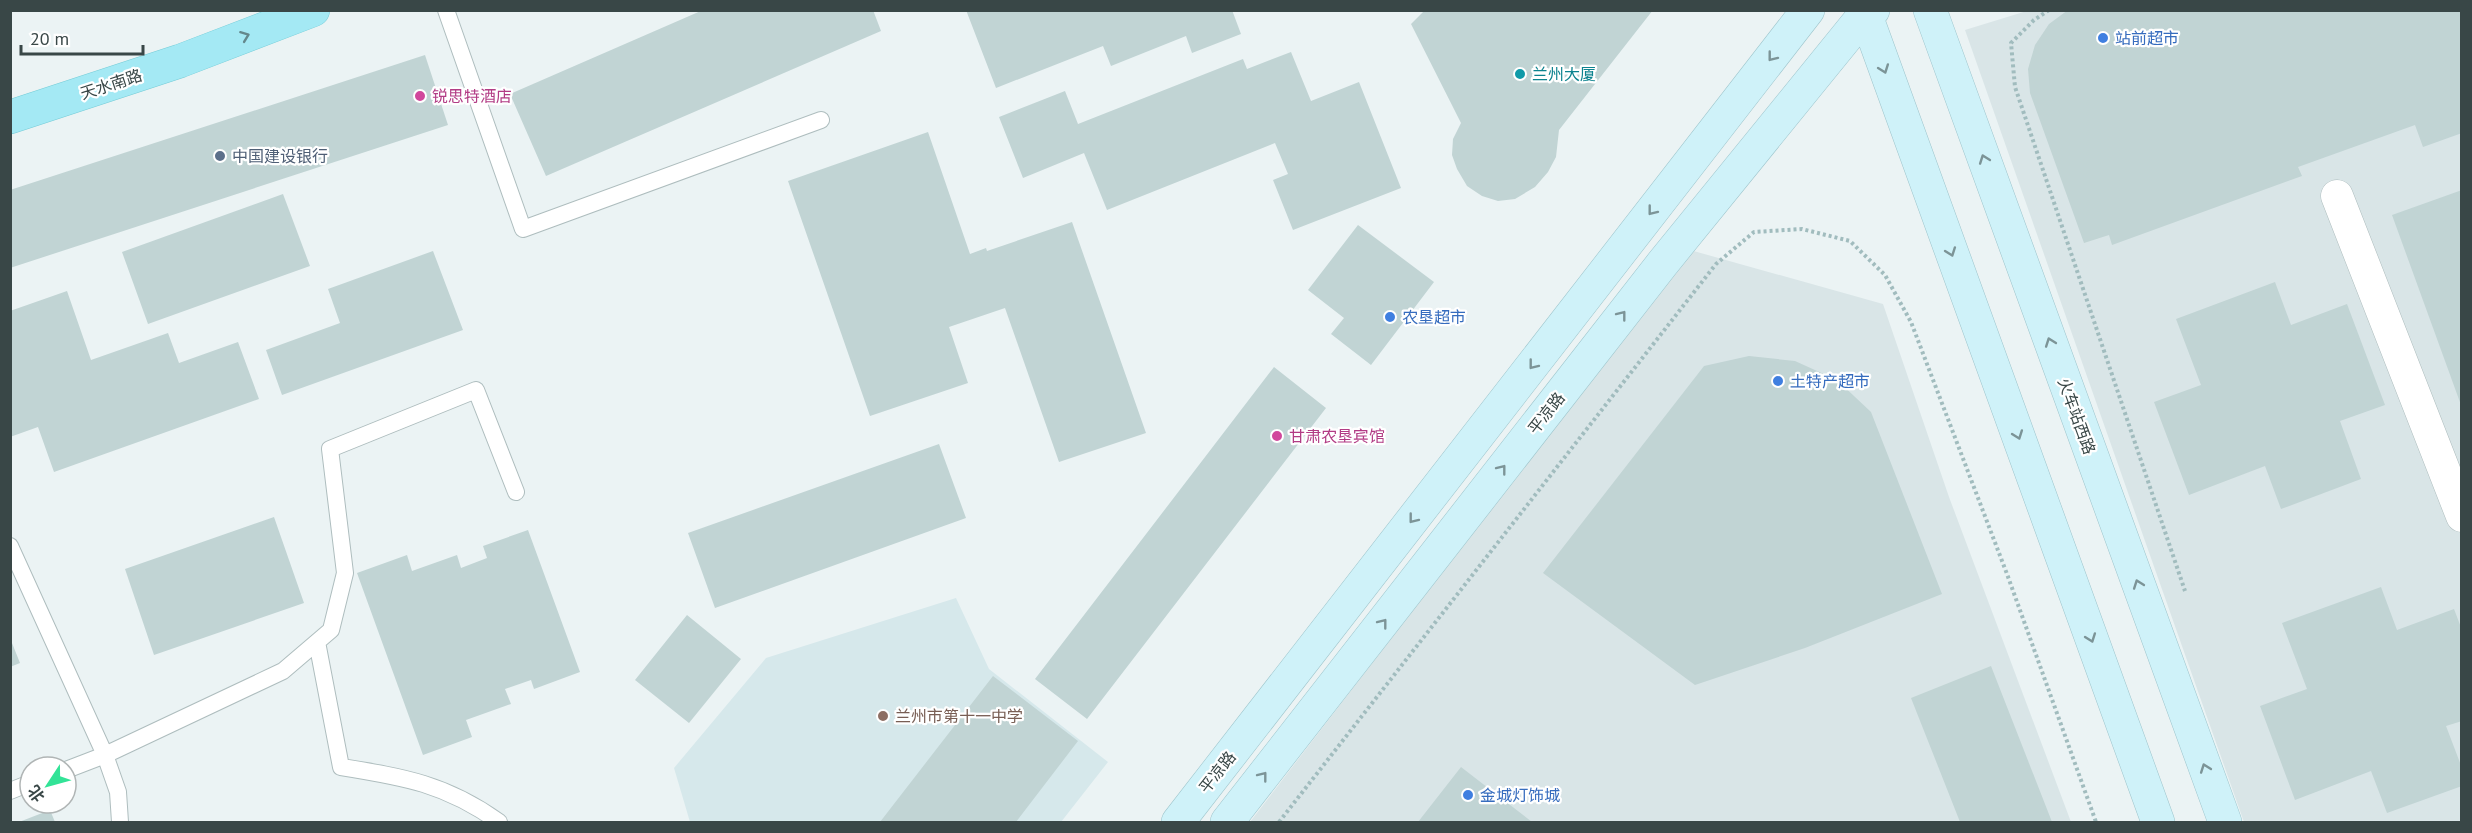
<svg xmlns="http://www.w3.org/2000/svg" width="2472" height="833" font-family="'PT Sans','Noto Sans SC',sans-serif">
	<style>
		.residential { fill: #d9e5e7 }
		.education { fill: #d6e8eb }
		.building { fill: #c1d4d4 }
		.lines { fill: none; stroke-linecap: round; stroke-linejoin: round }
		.lane-casing { stroke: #aebdbe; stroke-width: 18 }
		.street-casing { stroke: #aebdbe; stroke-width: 33 }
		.secondary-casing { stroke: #9dc4cb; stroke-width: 34 }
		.primary-casing { stroke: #75ccd7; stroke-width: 34 }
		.path { stroke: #a1bcbe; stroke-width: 4; stroke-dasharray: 3 3; stroke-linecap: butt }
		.lane { stroke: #fff; stroke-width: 16 }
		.street { stroke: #fff; stroke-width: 32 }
		.secondary { stroke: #cff2f9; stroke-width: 33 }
		.primary { stroke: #a4e9f4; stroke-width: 33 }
		.oneway { stroke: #64888c }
		.oneway2 { stroke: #7c9497 }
		.shop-dot { fill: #3f7fe0; stroke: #fff; stroke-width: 2 }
		.culture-dot { fill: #0f9aa8; stroke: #fff; stroke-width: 2 }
		.hotel-dot { fill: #d1479c; stroke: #fff; stroke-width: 2 }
		.service-dot { fill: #5c6f8a; stroke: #fff; stroke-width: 2 }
		.education-dot { fill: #8d6e63; stroke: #fff; stroke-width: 2 }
		.labels { text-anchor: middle; stroke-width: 4.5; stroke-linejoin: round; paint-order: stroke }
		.shop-label { font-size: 16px; fill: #366cbe; stroke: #fff; text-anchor: start }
		.culture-label { font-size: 16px; fill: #0d838f; stroke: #fff; text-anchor: start }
		.street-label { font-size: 16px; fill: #394747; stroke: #fff }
		.hotel-label { font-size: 16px; fill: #b23c85; stroke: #fff; text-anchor: start }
		.service-label { font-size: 16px; fill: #4e5e75; stroke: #fff; text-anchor: start }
		.education-label { font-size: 16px; fill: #785e54; stroke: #fff; text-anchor: start }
	</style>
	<rect width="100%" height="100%" fill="#ebf3f4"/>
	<path class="residential" d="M2030 10 2461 11V822H2244L1965 30Z
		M1690 250 1883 304 1949 497 2071 822H1250Z"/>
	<path class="education" d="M956 598 989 669 1108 762 1061 822H690L674 768 766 658Z"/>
	<path class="building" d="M703 10H873L881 31 546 176 510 94Z
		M966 10H1232L1241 34 1192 53 1186 36 1111 66 1103 46 996 88Z
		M1425 10H1653L1559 130 1556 157 1548 172 1535 187 1515 199 1498 201 1482 196 1467 186 1457 169 1452 155 1453 139 1461 123 1411 24Z
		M2068 10H2462V133L2423 147 2415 125 2298 167 2302 176 2112 245 2109 235 2084 243 2030 93 2028 69 2035 45 2049 24Z
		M1291 52 1311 101 1359 82 1401 188 1293 230 1273 180 1288 174 1275 143 1107 210 1084 153 1023 178 999 117 1065 91 1078 124 1243 59 1247 69Z
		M425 55 448 125 10 268V190Z
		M928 132 970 254 986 248 987 251 1072 222 1146 433 1059 462 1005 308 949 327 968 383 870 416 788 181Z
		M2462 190V405H2461L2392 215Z
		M283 194 310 266 148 324 122 252Z
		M1358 225 1434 282 1371 365 1331 334 1344 318 1308 290Z
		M433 251 463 330 282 395 266 350 340 323 328 289Z
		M2275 282 2291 325 2347 304 2385 405 2340 421 2361 479 2281 509 2265 466 2189 495 2154 402 2201 385 2176 319Z
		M67 291 91 360 168 333 179 363 238 342 259 399 54 472 38 427 10 437V311Z
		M1749 356 1795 361 1837 380 1871 412 1942 594 1805 648 1695 685 1543 573 1704 366Z
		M1274 367 1326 408 1087 719 1035 679Z
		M939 444 966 518 715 608 688 533Z
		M274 517 304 603 154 655 125 569Z
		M528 530 580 672 534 689 531 680 505 689 511 704 466 720 472 737 423 755 357 573 407 555 412 571 457 555 461 568 487 558 483 546Z
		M2381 587 2397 630 2454 609 2462 630V721L2446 726 2462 768V786L2387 813 2371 771 2295 800 2260 706 2307 689 2282 623Z
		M687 615 741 659 689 723 635 680Z
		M10 638 20 663 10 667Z
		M1991 666 2052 822H1960L1911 698Z
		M993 676 1078 741 1016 822H880Z
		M1461 767 1532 822H1418Z
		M50 810 55 822H19Z"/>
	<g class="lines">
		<defs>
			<path id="lane" d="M446 10 523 229 821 120
				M10 546 105 755 66 770
				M317 642 341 767C404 777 446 784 499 822
				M10 791 30 783
				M120 822 118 792 105 755 283 671 331 630 345 573 330 449 476 390 516 492"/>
			<path id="street" d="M2337 196 2462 516"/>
			<path id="secondary" d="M1864 10 2158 822
				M1930 10 2225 822
				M1178 822 1808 10
				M1227 822 1662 264 1865 14 1873 10"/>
			<path id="primary" d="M10 117 180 61 313 10"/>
		</defs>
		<use href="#lane" class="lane-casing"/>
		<use href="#street" class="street-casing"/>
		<use href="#secondary" class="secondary-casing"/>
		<use href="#primary" class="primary-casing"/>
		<path class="path" d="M2049 10 2034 20 2011 43 2015 87 2185 591
			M1279 822 1716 264 1754 232 1802 229 1850 241 1885 275 1911 322 2007 574 2096 822"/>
		<use href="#lane" class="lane"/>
		<use href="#street" class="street"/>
		<use href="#secondary" class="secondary"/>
		<use href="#primary" class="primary"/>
	</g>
	<defs><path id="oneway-chevron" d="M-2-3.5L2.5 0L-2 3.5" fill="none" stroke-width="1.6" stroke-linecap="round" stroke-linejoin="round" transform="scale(1.5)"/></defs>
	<use class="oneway" href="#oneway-chevron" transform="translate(245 36) rotate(-21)"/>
	<g class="oneway2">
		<use href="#oneway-chevron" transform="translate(1772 57) rotate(128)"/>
		<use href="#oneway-chevron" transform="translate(1884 69) rotate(70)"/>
		<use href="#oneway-chevron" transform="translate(1984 159) rotate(-110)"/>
		<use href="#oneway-chevron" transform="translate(1652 211) rotate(128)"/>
		<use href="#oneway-chevron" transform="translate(1951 252) rotate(70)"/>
		<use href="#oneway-chevron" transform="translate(1622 315) rotate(-52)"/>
		<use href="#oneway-chevron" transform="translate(2050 342) rotate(-110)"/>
		<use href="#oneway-chevron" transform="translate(1533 365) rotate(128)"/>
		<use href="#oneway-chevron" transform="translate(2018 435) rotate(70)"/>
		<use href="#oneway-chevron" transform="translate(1502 469) rotate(-52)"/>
		<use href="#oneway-chevron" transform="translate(1413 519) rotate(128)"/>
		<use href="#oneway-chevron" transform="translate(2138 584) rotate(-110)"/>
		<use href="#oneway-chevron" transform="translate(1383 623) rotate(-52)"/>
		<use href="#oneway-chevron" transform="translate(2091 638) rotate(70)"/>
		<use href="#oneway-chevron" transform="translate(2205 768) rotate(-110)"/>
		<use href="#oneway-chevron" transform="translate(1263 776) rotate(-52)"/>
	</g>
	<g class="shop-dot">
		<circle cx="2103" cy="38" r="6"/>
		<circle cx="1390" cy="317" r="6"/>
		<circle cx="1778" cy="381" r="6"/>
		<circle cx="1468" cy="795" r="6"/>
	</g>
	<circle class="culture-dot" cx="1520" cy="74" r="6"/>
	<g class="hotel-dot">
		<circle cx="420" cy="96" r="6"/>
		<circle cx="1277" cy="436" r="6"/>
	</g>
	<circle class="service-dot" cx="220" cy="156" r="6"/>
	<circle class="education-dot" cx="883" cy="716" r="6"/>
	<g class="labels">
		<g class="shop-label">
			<text x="2115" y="44">站前超市</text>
			<text x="1402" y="323">农垦超市</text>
			<text x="1790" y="387">土特产超市</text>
			<text x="1480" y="801">金城灯饰城</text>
		</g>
		<g class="culture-label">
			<text x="1532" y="80">兰州大厦</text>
		</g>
		<g class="street-label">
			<text transform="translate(111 84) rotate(-18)" y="6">天水南路</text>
			<text transform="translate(1546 413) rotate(-52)" y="6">平凉路</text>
			<text transform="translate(2077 416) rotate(70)" y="6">火车站西路</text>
			<text transform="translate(1217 772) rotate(-52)" y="6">平凉路</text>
		</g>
		<g class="hotel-label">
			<text x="432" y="102">锐思特酒店</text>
			<text x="1289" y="442">甘肃农垦宾馆</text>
		</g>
		<g class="service-label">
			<text x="232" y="162">中国建设银行</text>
		</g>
		<g class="education-label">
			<text x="895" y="722">兰州市第十一中学</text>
		</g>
	</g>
	<rect width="2472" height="833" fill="none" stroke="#394747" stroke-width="24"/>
	<g transform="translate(48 785) rotate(234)"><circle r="28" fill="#ffffff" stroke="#b0b5b5" stroke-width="1.5"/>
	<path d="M0-4.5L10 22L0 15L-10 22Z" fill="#32e397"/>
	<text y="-9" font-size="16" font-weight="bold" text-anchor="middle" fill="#394747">北</text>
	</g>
	<path d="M21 45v9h122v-9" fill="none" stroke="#394747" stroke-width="3"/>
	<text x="30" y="45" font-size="18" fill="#394747" stroke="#ffffff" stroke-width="4.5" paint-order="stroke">20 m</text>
</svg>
